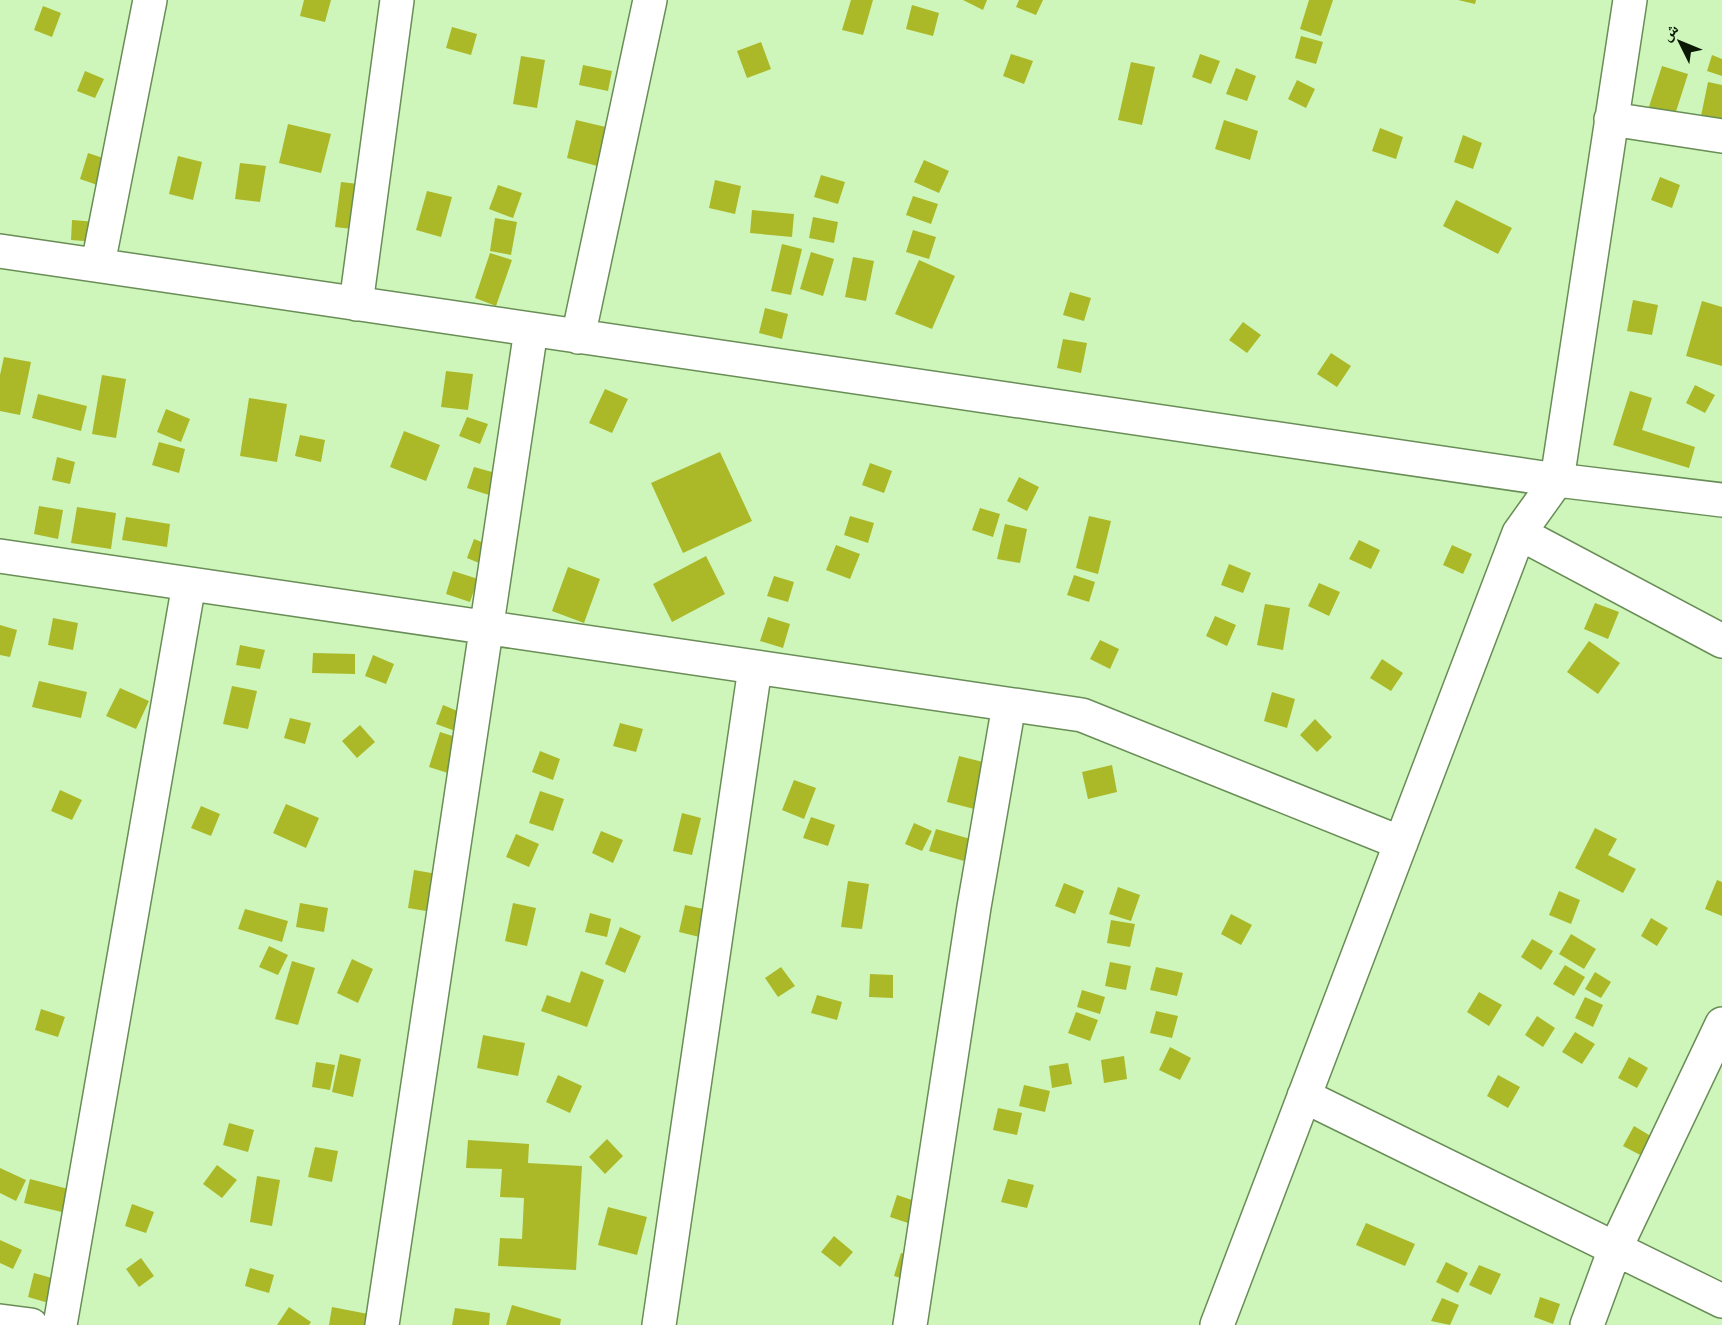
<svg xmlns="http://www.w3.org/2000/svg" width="1722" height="1325" font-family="Quicksand,'Noto Naskh Arabic',sans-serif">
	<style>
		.building { fill: #abb929 }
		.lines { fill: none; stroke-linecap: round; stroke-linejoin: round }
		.minor-casing { stroke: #698d56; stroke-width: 36 }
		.minor { stroke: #fff; stroke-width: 33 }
	</style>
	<rect width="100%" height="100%" fill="#cef6ba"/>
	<path class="building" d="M304 0H331L325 22 300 16Z
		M851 0H873L863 35 842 30Z
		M963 0H987L983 10Z
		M1019 0H1043L1036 15 1016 7Z
		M1309 0H1333L1321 36 1300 29Z
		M1458 0H1476L1475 4Z
		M912 5 939 13 933 36 906 29Z
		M43 6 61 13 52 37 34 30Z
		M452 27 477 34 471 55 446 48Z
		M1301 36 1323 42 1316 64 1295 58Z
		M761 42 771 69 747 78 737 51Z
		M1011 54 1033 61 1024 84 1003 76Z
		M1200 54 1220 61 1211 84 1192 77Z
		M1712 55 1722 59V76L1707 71Z
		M521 56 545 60 537 108 513 104Z
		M1131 62 1155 67 1142 125 1118 120Z
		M583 65 612 71 608 91 579 85Z
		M1662 66 1688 74 1673 121 1647 113Z
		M1236 68 1256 76 1247 101 1226 94Z
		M85 71 104 79 95 98 77 91Z
		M1297 80 1315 89 1306 108 1288 99Z
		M1708 82 1722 85V120L1701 116Z
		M576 120 610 128 601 167 567 158Z
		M1224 120 1258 131 1250 160 1215 149Z
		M288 124 331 134 321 173 279 163Z
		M1380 128 1403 137 1396 159 1372 151Z
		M1463 135 1482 143 1473 169 1454 162Z
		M88 153 112 161 103 187 80 179Z
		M178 156 202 162 193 200 169 194Z
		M924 160 949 171 939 193 914 182Z
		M240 163 266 166 260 202 235 199Z
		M821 175 845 182 838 204 814 197Z
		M1660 177 1680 185 1672 208 1651 200Z
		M715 180 741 186 735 214 709 208Z
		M341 182 367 185 361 230 335 227Z
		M498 185 522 193 513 218 489 209Z
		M427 191 452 197 441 237 416 230Z
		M913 196 938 204 931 224 906 215Z
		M1456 200 1512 228 1498 254 1443 226Z
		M752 210 794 214 792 237 750 233Z
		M813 217 838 222 834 243 809 238Z
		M495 218 517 222 511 255 490 251Z
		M72 220 97 222 96 242 71 240Z
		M913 230 936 237 929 259 906 252Z
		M782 244 802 249 791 295 771 291Z
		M811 252 834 259 823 296 800 289Z
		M490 253 512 260 496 306 475 298Z
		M853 257 874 261 866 301 845 297Z
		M919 260 955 276 932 329 895 314Z
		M1070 292 1091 298 1084 321 1063 315Z
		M1633 300 1658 305 1652 335 1627 331Z
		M1702 301 1722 307V366L1686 356Z
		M765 308 788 314 782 339 759 333Z
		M1243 322 1261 335 1247 353 1229 340Z
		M1063 339 1087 343 1081 373 1057 368Z
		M1331 353 1351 366 1337 387 1317 374Z
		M4 357 31 362 20 415 0 411V375Z
		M446 371 473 374 468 410 441 407Z
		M102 375 126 379 116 438 92 434Z
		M1695 385 1715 395 1705 413 1686 403Z
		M605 389 628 399 612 433 589 423Z
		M1630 391 1652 398 1642 430 1695 447 1689 468 1613 445Z
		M38 394 87 406 81 431 32 418Z
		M249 398 287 404 277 462 240 456Z
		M166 409 190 419 181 442 157 432Z
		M467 417 488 424 480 444 459 436Z
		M404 431 440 445 426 481 390 467Z
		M300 435 325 440 321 462 295 456Z
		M159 442 185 449 179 473 152 465Z
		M720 452 752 521 683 553 651 483Z
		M57 457 75 462 70 484 52 480Z
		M870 463 892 471 884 493 862 485Z
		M474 467 499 474 492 496 467 488Z
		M1019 477 1039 487 1027 511 1007 501Z
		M39 506 63 510 58 539 34 534Z
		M77 507 116 513 111 549 71 543Z
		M980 508 1000 514 993 537 972 530Z
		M850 516 874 523 868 543 844 535Z
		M1089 516 1111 521 1098 574 1076 568Z
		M126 517 170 524 167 547 122 540Z
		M1005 524 1027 529 1020 563 997 559Z
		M474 539 494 547 486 566 467 558Z
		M1359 540 1380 550 1371 569 1349 559Z
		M836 545 860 554 850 579 826 570Z
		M1452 545 1472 554 1463 574 1443 565Z
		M706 556 725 594 672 622 653 584Z
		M1229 564 1251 573 1243 593 1221 585Z
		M568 567 600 579 584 623 552 611Z
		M453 571 478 579 470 602 446 594Z
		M1074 575 1095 582 1089 602 1067 595Z
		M774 576 794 582 788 602 767 596Z
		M1319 583 1340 592 1329 616 1308 606Z
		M1595 603 1619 612 1608 639 1584 629Z
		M1265 604 1290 608 1283 650 1257 645Z
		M1215 616 1236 625 1227 646 1206 636Z
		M768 617 790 624 783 648 760 641Z
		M53 618 78 623 73 650 48 645Z
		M0 625 17 630 10 657 0 655Z
		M1100 640 1119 649 1110 669 1090 659Z
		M1589 641 1620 663 1598 694 1567 672Z
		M240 645 265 650 260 669 236 665Z
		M313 653 355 654V674L312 673Z
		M373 655 394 664 386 684 365 676Z
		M1382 659 1403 673 1391 691 1370 678Z
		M39 681 87 692 81 718 32 707Z
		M232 686 257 691 248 729 223 724Z
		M120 688 149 701 136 729 106 716Z
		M1272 692 1295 699 1287 728 1264 721Z
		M443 705 465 714 458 732 436 724Z
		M290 718 311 723 305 744 284 738Z
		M1315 719 1332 737 1317 752 1300 735Z
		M620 723 643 729 636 752 613 746Z
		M360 725 375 742 357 758 342 741Z
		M440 732 462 739 451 774 429 767Z
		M540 751 560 759 553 780 532 772Z
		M959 756 999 766 986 812 947 802Z
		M1112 765 1117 792 1088 799 1082 772Z
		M794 780 816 788 804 819 782 810Z
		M60 790 82 800 72 820 51 811Z
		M540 791 564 799 553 831 529 823Z
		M286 804 319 818 306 848 273 833Z
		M201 806 220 814 211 836 191 828Z
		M682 813 701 818 692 855 673 851Z
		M811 817 835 825 828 846 803 838Z
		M914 823 932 831 922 851 905 844Z
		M1595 828 1617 839 1608 855 1636 869 1623 893 1575 868Z
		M936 829 991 845 985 867 929 851Z
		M601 831 623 840 613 863 592 853Z
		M516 834 539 844 529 867 506 857Z
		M414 870 437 874 432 912 408 908Z
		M1717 880 1722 882V916L1705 909Z
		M848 881 869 884 862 929 841 927Z
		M1064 883 1084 891 1075 914 1055 906Z
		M1118 887 1140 895 1131 921 1109 914Z
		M1559 891 1580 900 1571 924 1549 915Z
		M300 903 328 908 324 932 296 927Z
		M513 903 536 908 527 946 505 941Z
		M685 905 722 913 716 941 679 932Z
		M245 909 288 921 282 942 238 929Z
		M590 913 611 919 607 937 585 932Z
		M1231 914 1252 925 1241 945 1221 934Z
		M1651 918 1668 928 1657 946 1641 936Z
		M1111 920 1135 924 1130 947 1107 943Z
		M620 927 641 936 625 973 605 964Z
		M1571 934 1596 949 1584 969 1559 954Z
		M1532 939 1553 951 1541 970 1521 957Z
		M269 946 288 955 278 975 259 967Z
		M352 959 373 969 358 1003 337 993Z
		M292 961 315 968 298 1025 275 1019Z
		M1110 962 1131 966 1126 990 1105 986Z
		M1565 965 1585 977 1574 996 1553 984Z
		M781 967 795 986 778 997 765 978Z
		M1156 967 1183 973 1177 996 1150 990Z
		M581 971 604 980 587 1027 541 1011 547 995 570 1003Z
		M1595 972 1611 982 1601 998 1585 989Z
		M870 974 893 975V998L869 997Z
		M1082 990 1105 997 1100 1014 1077 1007Z
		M1479 992 1502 1005 1489 1026 1467 1012Z
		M817 995 842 1002 837 1020 811 1013Z
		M1585 997 1603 1005 1593 1027 1575 1018Z
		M41 1009 65 1017 58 1037 35 1030Z
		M1156 1011 1178 1016 1172 1038 1150 1033Z
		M1076 1012 1098 1020 1090 1041 1068 1033Z
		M1537 1016 1555 1028 1543 1047 1525 1035Z
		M1575 1032 1595 1044 1582 1064 1562 1052Z
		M483 1035 525 1043 518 1076 477 1068Z
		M1170 1047 1191 1058 1180 1080 1159 1070Z
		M340 1054 361 1059 353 1097 332 1092Z
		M1124 1056 1127 1079 1104 1083 1101 1060Z
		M1629 1057 1648 1068 1637 1088 1618 1078Z
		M316 1062 335 1065 330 1090 312 1087Z
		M1068 1063 1072 1084 1052 1088 1049 1066Z
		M558 1075 582 1086 570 1113 546 1102Z
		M1498 1075 1520 1087 1508 1108 1487 1096Z
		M1024 1085 1050 1091 1045 1112 1019 1106Z
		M998 1108 1022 1113 1017 1135 993 1130Z
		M229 1123 254 1130 248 1152 223 1145Z
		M1634 1126 1654 1138 1644 1157 1623 1146Z
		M607 1139 623 1156 605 1174 589 1157Z
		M468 1140 529 1144 528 1163 582 1166 576 1270 498 1266 500 1238 522 1239 524 1198 500 1197 502 1169 466 1168Z
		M315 1147 338 1151 332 1182 308 1177Z
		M217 1165 237 1180 222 1198 203 1184Z
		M0 1168 26 1180 16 1201 0 1193Z
		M257 1176 280 1180 272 1226 250 1222Z
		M30 1179 72 1190 66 1213 24 1203Z
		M1008 1179 1034 1185 1027 1208 1001 1202Z
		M897 1195 918 1202 911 1224 890 1217Z
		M132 1204 154 1212 146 1233 125 1226Z
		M608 1207 647 1217 637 1255 598 1245Z
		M1366 1223 1415 1244 1405 1266 1356 1245Z
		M834 1236 853 1252 840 1267 821 1252Z
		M0 1240 22 1250 13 1269 0 1263Z
		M901 1253 924 1260 917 1283 894 1276Z
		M141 1258 154 1276 139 1287 126 1269Z
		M1446 1262 1468 1273 1458 1293 1436 1282Z
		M1479 1265 1501 1274 1491 1295 1469 1285Z
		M250 1268 274 1275 269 1293 245 1286Z
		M34 1273 59 1280 52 1304 28 1297Z
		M1540 1297 1560 1304 1553 1324 1534 1317Z
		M1442 1298 1459 1305 1450 1325 1431 1321Z
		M512 1305 561 1319 560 1325H506Z
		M289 1307 311 1322 309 1325H277Z
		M332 1307 368 1314 366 1325H329Z
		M455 1308 490 1313 489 1325H452Z"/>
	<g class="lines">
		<defs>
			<path id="minor" d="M1611 119 1722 136
				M0 251 1557 480 1722 500
				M98 264 150 0
				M356 304 397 0
				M578 337 650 0
				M1519 533 1722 641
				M0 556 1082 715 1401 843
				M1304 1096 1722 1301
				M0 1321 31 1325
				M60 1325 189 584
				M382 1325 531 330
				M659 1325 755 668
				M910 1325 974 907 1009 705
				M1217 1325 1519 533 1557 480 1630 0
				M1587 1325 1615 1249 1722 1024"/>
		</defs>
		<use href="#minor" class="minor-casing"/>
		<use href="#minor" class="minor"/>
	</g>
	<g transform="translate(1680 42) rotate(313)" stroke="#cef6ba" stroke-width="4.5" paint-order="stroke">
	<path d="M0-4.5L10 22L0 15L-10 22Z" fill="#0b1904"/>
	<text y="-9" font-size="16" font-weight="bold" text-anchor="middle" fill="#0b1904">ش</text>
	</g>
</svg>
